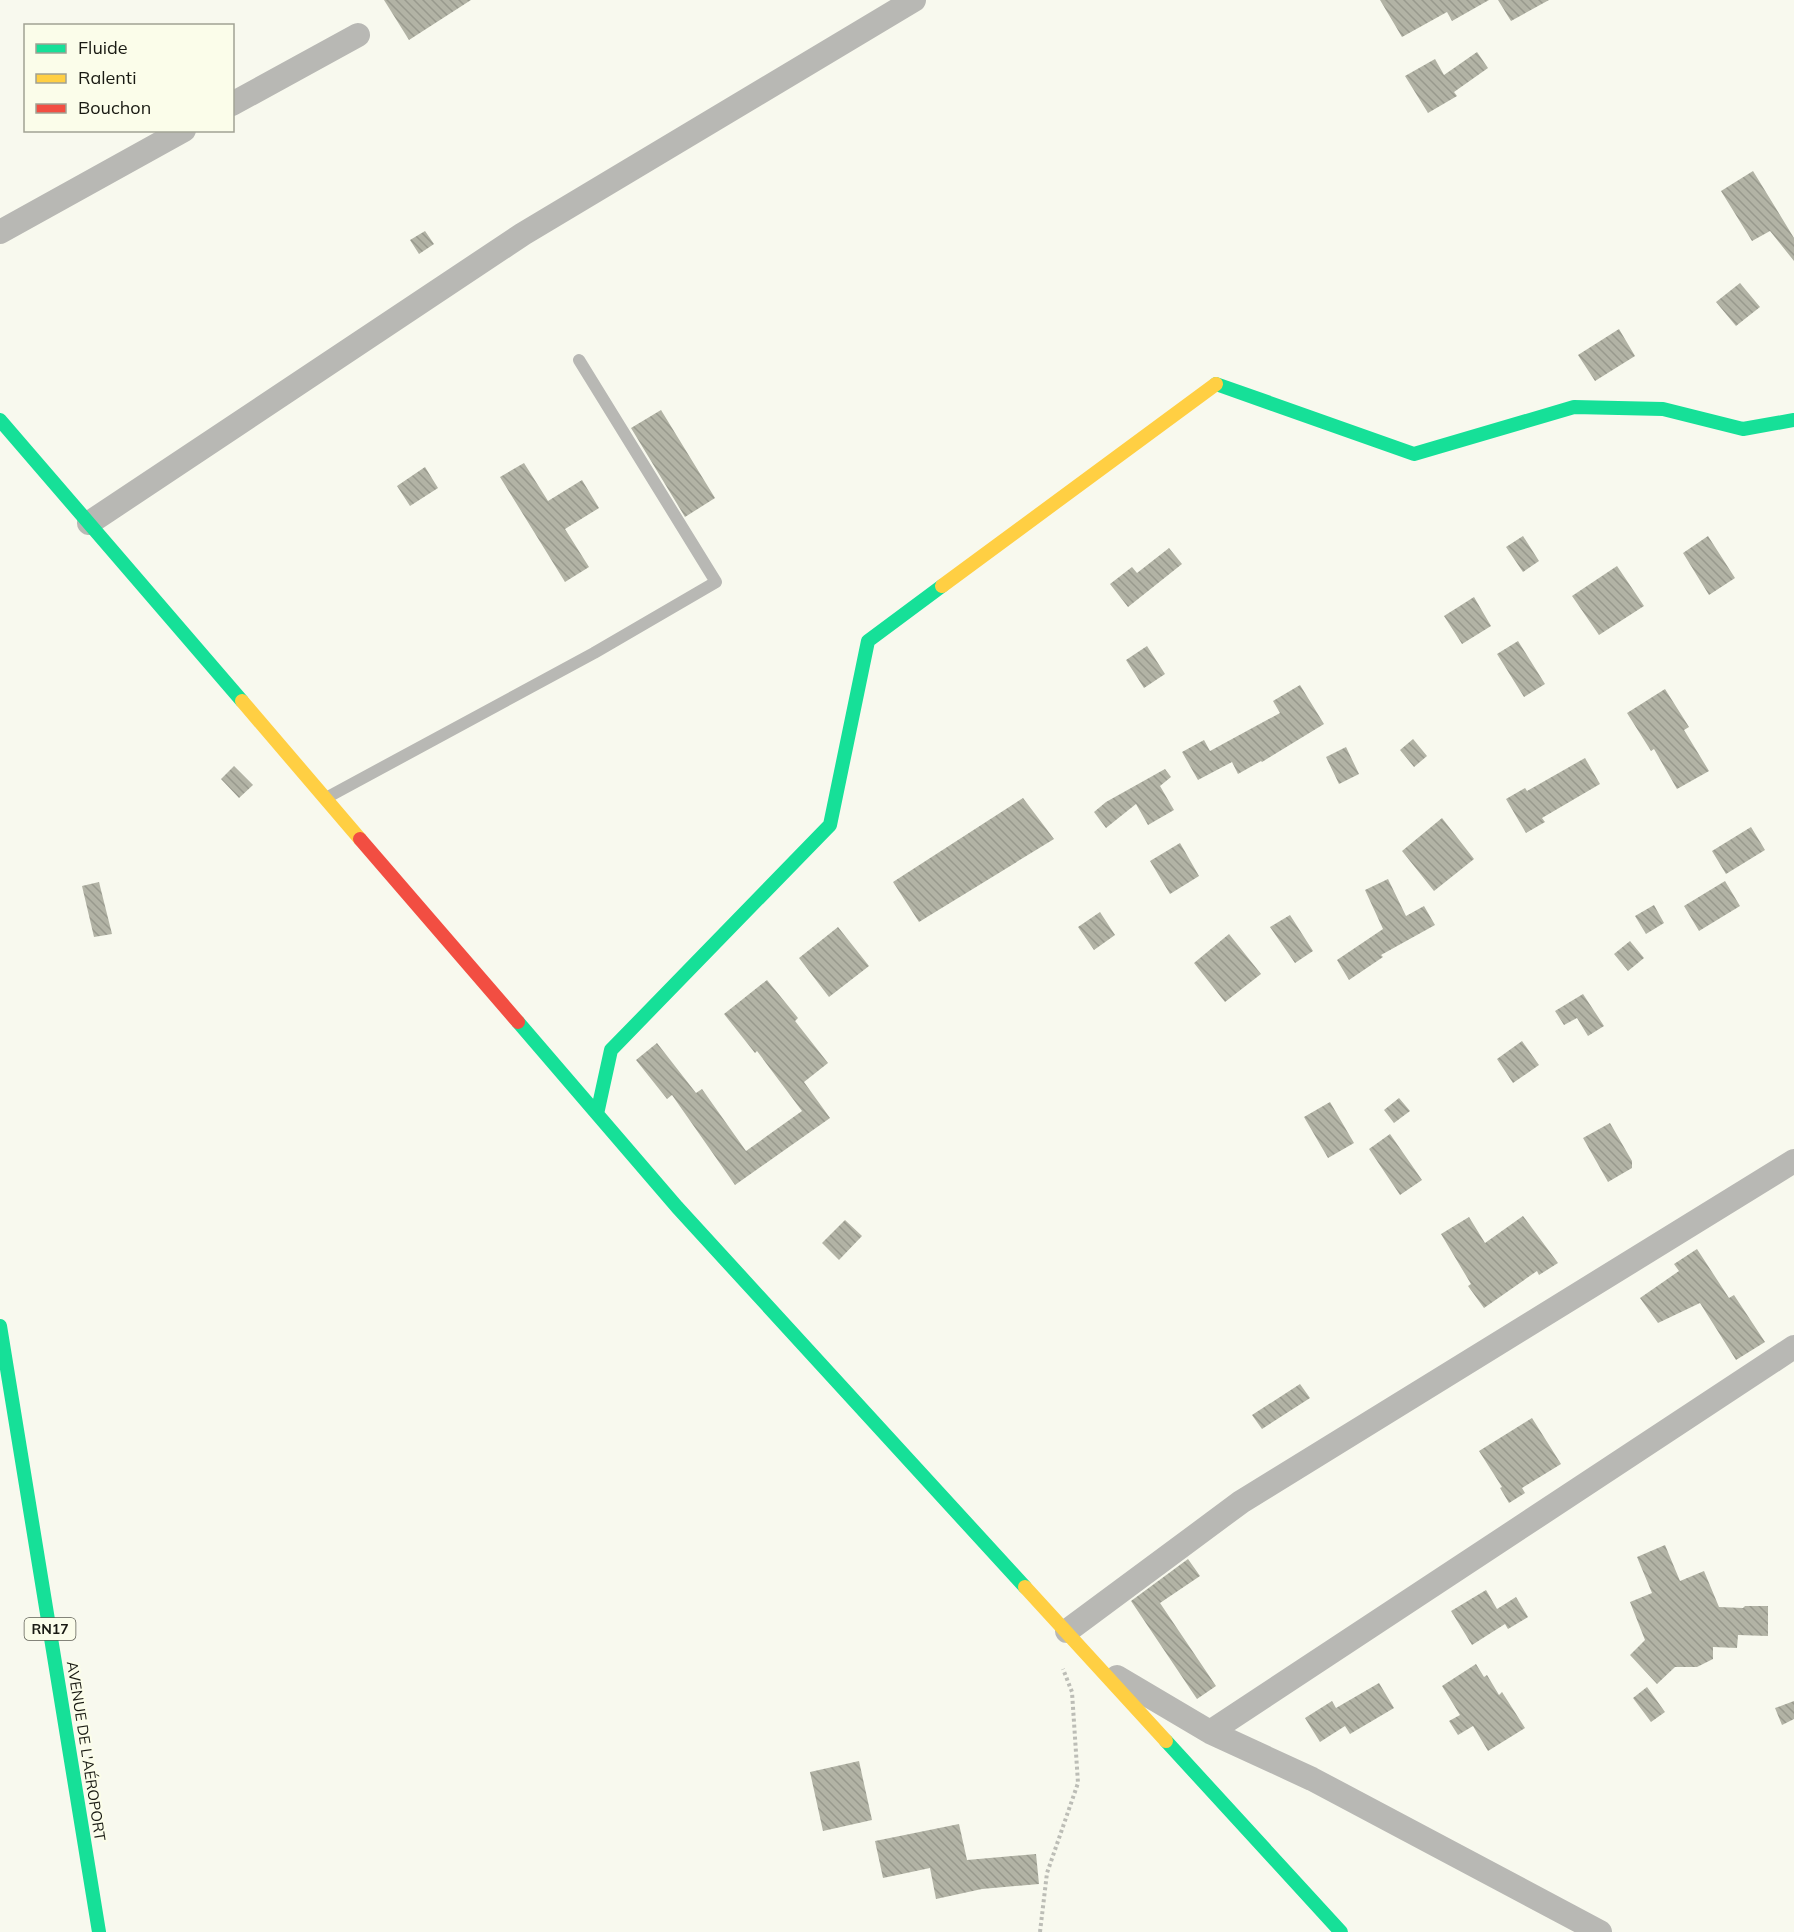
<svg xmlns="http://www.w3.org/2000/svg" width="1794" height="1932" font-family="Mulish,sans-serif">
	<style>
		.building { fill: url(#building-back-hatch) }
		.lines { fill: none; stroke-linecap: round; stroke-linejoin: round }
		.path { stroke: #bcbdb6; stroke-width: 4; stroke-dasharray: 3 3; stroke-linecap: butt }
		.lane { stroke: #b8b8b4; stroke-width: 12 }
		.street { stroke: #b8b8b4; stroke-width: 24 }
		.fast { stroke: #16e098; stroke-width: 14 }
		.slow { stroke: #ffcf43; stroke-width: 14 }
		.jam { stroke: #f24e42; stroke-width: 14 }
		.labels { text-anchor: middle; stroke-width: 4.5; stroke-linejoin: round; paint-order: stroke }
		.shield { fill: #fbfdea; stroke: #5d5e54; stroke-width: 1.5 }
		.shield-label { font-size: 14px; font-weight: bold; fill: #191a13 }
		.street-label { font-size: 15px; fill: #191a13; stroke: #fbfdea }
	</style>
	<defs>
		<pattern id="building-back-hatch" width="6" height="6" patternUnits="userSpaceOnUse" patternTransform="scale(1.5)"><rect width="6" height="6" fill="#b2b3a5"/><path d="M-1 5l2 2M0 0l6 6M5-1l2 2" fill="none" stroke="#98998d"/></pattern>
	</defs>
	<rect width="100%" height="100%" fill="#f8f9ee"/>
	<path class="building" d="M384 0H471L409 40Z
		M1380 0H1489L1452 21 1447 12 1402 37Z
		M1498 0H1549L1511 21Z
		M1477 52 1488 68 1454 92 1457 96 1428 113 1405 76 1435 59 1444 75Z
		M1753 171 1794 238V261L1770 231 1752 241 1721 191Z
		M425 231 434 244 419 254 410 240Z
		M1740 283 1760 307 1736 326 1716 302Z
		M1619 329 1635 356 1595 381 1578 355Z
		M661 410 715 498 685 517 631 428Z
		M524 463 548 501 582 480 599 508 565 529 589 567 565 582 500 477Z
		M425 467 438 488 410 506 397 486Z
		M1523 536 1539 561 1523 572 1506 547Z
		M1708 536 1735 578 1709 595 1683 553Z
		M1169 548 1182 564 1128 607 1110 584 1132 567 1137 573Z
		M1617 566 1644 606 1599 635 1572 596Z
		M1474 597 1491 626 1462 644 1444 616Z
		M1518 641 1545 684 1524 697 1497 654Z
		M1147 646 1165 674 1144 688 1126 660Z
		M1300 685 1324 724 1262 762 1261 761 1238 774 1232 762 1198 780 1182 752 1204 740 1210 751 1280 713 1273 701Z
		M1665 689 1689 727 1684 730 1709 771 1677 789 1654 749 1651 751 1627 713Z
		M1413 739 1427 756 1414 767 1400 750Z
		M1346 747 1359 774 1339 784 1326 757Z
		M1585 758 1600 784 1542 818 1545 822 1526 833 1506 799 1525 788 1527 791Z
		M234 766 253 785 239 798 221 779Z
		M1165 769 1171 777 1160 786 1174 810 1148 825 1136 804 1106 828 1094 812 1106 802Z
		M1023 798 1054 839 919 922 893 882Z
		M1442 818 1474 859 1434 891 1402 851Z
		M1751 827 1765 850 1726 874 1712 851Z
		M1180 843 1199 876 1170 894 1150 861Z
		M1388 879 1406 916 1424 906 1435 925 1381 955 1383 957 1349 980 1337 960 1383 929 1365 890Z
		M1725 881 1740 906 1699 931 1684 906Z
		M99 882 112 934 94 937 82 886Z
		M1654 905 1664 923 1646 934 1635 916Z
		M1100 912 1115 935 1094 950 1078 927Z
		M1290 915 1313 951 1295 963 1270 927Z
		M838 927 869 966 829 997 799 958Z
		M1229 934 1261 974 1225 1002 1194 963Z
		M1630 941 1644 958 1628 971 1614 954Z
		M767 980 798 1018 795 1021 828 1063 804 1082 830 1118 735 1185 672 1095 667 1099 636 1060 657 1043 696 1093 702 1089 746 1151 802 1111 757 1051 755 1053 724 1014Z
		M1583 994 1604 1026 1588 1036 1577 1018 1564 1025 1555 1011Z
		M1522 1041 1539 1065 1513 1083 1497 1059Z
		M1399 1098 1410 1111 1394 1123 1384 1110Z
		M1330 1102 1354 1143 1328 1158 1304 1117Z
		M1610 1123 1632 1161V1168L1608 1182 1583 1138Z
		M1390 1134 1422 1180 1400 1195 1369 1149Z
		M1523 1216 1558 1263 1539 1275 1537 1271 1484 1308 1468 1286 1471 1284 1441 1234 1469 1217 1485 1243Z
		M845 1220 862 1236 839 1260 822 1243Z
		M1697 1249 1729 1298 1734 1295 1765 1342 1736 1360 1700 1303 1658 1323 1640 1298 1679 1271 1674 1264Z
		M1300 1384 1310 1398 1262 1429 1252 1415Z
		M1532 1418 1561 1464 1522 1488 1525 1493 1509 1503 1500 1488 1502 1487 1479 1451Z
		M1665 1545 1680 1581 1704 1571 1719 1607 1743 1608 1745 1606H1768V1636L1738 1635 1737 1648 1713 1647V1659L1697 1667H1675L1657 1684 1630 1655 1645 1640 1630 1602 1652 1593 1637 1557Z
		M1188 1559 1200 1576 1160 1603 1216 1686 1197 1699 1131 1601Z
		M1486 1590 1497 1609 1516 1597 1528 1617 1508 1629 1505 1624 1472 1645 1451 1611Z
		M1476 1664 1484 1677 1487 1675 1499 1695 1502 1692 1525 1728 1488 1751 1473 1726 1458 1735 1449 1721 1460 1715 1442 1686Z
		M1379 1683 1394 1708 1350 1734 1345 1726 1320 1742 1305 1718 1332 1701 1336 1708Z
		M1647 1687 1665 1712 1651 1722 1633 1698Z
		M1794 1701V1719L1782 1725 1775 1708Z
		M859 1761 872 1820 823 1831 810 1772Z
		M959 1824 967 1860 1036 1854 1039 1884 982 1889 936 1899 930 1868 883 1878 875 1841Z"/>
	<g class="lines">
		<path class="path" d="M1040 1932 1047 1873 1078 1783 1072 1692 1063 1669"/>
		<path class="lane" d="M326 798 594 653 716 582 579 360"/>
		<path class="street" d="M232 104 358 35
			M0 232 184 130
			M89 523 523 234 914 0
			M1067 1631 1241 1502 1794 1161
			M1117 1677 1210 1732 1312 1779 1600 1932
			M1210 1732 1794 1347"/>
		<path class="fast" d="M1216 384 1414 454 1574 407 1663 409 1743 429 1794 420
			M0 420 242 701
			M518 1022 677 1207 1025 1587
			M597 1114 611 1050 830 825 868 641 942 586
			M0 1326 99 1932
			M1166 1741 1341 1932"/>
		<path class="slow" d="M942 586 1216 384
			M242 701 360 839
			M1025 1587 1166 1741"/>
		<path class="jam" d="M360 839 518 1022"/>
	</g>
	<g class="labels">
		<rect class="shield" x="24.5" y="1618" width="51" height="22" rx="4.5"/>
		<g class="shield-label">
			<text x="50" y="1634">RN17</text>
		</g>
		<g class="street-label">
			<text transform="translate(86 1751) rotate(81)" y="5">AVENUE DE L'AÉROPORT</text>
		</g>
	</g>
	<rect x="24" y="24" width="210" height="108" fill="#fbfdea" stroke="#a1a294" stroke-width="1.5"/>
	<rect x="36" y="44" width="30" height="9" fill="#16e098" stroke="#a1a294" stroke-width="1.5"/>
	<text x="78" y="54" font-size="18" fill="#191a13">Fluide</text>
	<rect x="36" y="74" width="30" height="9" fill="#ffcf43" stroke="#a1a294" stroke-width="1.5"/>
	<text x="78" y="84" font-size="18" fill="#191a13">Ralenti</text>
	<rect x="36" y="104" width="30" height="9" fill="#f24e42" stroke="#a1a294" stroke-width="1.5"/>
	<text x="78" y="114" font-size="18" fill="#191a13">Bouchon</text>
</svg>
